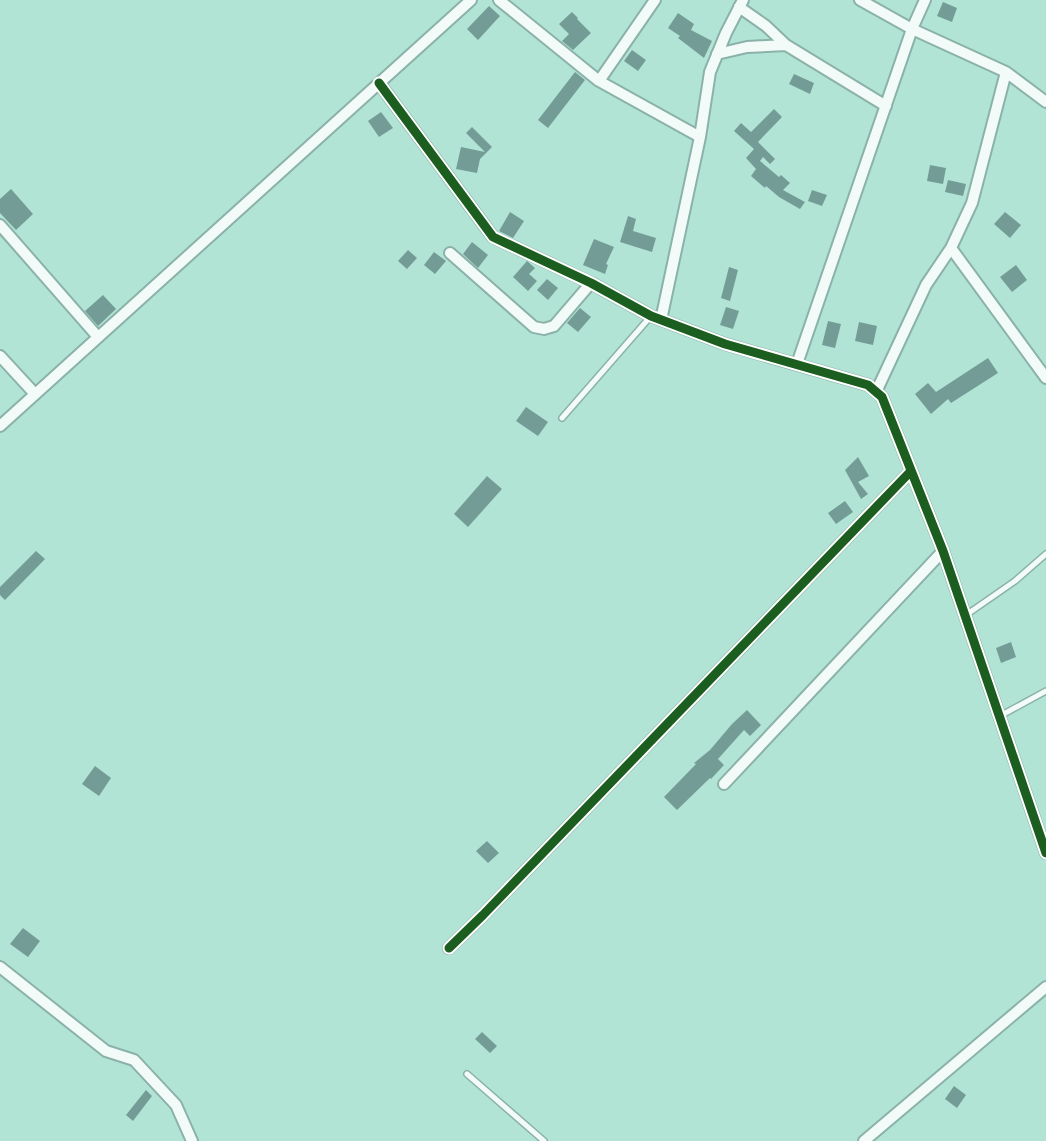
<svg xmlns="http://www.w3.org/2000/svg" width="1046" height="1141" font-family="'Golos Text',sans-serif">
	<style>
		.building { fill: #749c96 }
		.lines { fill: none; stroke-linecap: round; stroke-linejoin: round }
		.lane-casing { stroke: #8bb2a8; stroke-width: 8 }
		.street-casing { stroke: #8bb2a8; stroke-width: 14 }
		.lane { stroke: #f3fbf9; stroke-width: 5 }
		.street { stroke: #f3fbf9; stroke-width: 10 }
		.cycleway-casing { stroke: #fff; stroke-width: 13 }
		.cycleway { stroke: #1b5e20; stroke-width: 9 }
	</style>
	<rect width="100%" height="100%" fill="#b2e4d6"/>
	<path class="building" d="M943 2 957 8 952 22 937 16Z
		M489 6 500 16 478 40 467 29Z
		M572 12 578 18 577 19 591 33 573 50 562 41 569 34 559 24Z
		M678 13 694 24 691 30 712 41 704 58 678 38 680 36 668 28Z
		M632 50 646 60 638 71 624 61Z
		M575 72 585 80 548 128 538 120Z
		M794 74 814 83 810 94 789 84Z
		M774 109 782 117 758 142 775 159 770 164 763 157 760 161 779 177 781 175 790 183 783 190 805 202 800 209 779 197 766 186 765 188 751 176 756 169 746 158 754 149 734 131 741 123 751 132Z
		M381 112 393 128 379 137 368 121Z
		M472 127 492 147 480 159 477 173 456 169 461 147 485 152 466 133Z
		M930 165 946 168 943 184 927 181Z
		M948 180 966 184 963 196 945 192Z
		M11 189 33 214 16 230 0 213V199Z
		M812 190 827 195 822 206 808 201Z
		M510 212 524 221 513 238 499 231Z
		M1005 212 1021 225 1010 238 994 224Z
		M628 216 636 219 633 231 656 238 652 252 620 242Z
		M594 239 614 247 606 264 608 265 605 274 583 265Z
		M472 242 488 255 478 268 463 254Z
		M408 250 417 258 407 269 398 261Z
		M434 252 446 261 435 274 424 265Z
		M527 261 535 268 529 274 537 281 528 291 513 277Z
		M1016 265 1027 280 1012 292 1000 277Z
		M729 267 738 270 730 301 721 298Z
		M547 279 558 288 548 300 537 290Z
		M103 295 116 309 98 326 85 311Z
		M726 307 739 311 733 329 720 325Z
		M580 308 591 317 578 332 567 323Z
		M828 321 841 324 835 348 822 345Z
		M859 322 877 326 873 345 855 341Z
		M988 358 998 373 951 403 948 399 931 414 915 394 928 383 936 392Z
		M526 407 548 422 538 436 516 421Z
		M858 457 869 476 858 482 868 494 861 499 845 470Z
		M487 476 502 489 468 527 454 514Z
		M845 501 853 512 836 524 828 513Z
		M36 551 45 559 5 600 0 595V587Z
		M1011 642 1016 657 1001 663 996 648Z
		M747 710 761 725 750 736 744 730 718 759 724 765 711 779 710 778 677 810 664 797 696 764 694 763 710 750 732 724Z
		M95 766 111 778 99 796 82 784Z
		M487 841 499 853 488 863 476 851Z
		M23 928 40 941 28 957 10 944Z
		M482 1032 497 1046 490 1053 475 1039Z
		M954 1086 966 1095 957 1108 945 1099Z
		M146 1090 152 1096 133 1121 126 1115Z"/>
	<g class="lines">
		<defs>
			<path id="lane" d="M562 418 651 316
				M966 615 1015 581 1046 554
				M1000 716 1046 691
				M467 1074 544 1141"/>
			<path id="street" d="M499 0 599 81 700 137
				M860 0 912 29 1006 72 1046 102
				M739 7 766 26 786 45 886 106
				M717 54 747 47 786 45
				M599 81 655 0
				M379 83 493 237 591 283 651 316 725 344 868 385 882 397 943 551 1046 853
				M0 225 98 337
				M951 248 1046 378
				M450 253 534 327 544 329 554 326 591 283
				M661 320 700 137 710 72 726 33 743 0
				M0 356 35 394
				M797 364 912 29 925 0
				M876 392 926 285 951 248 972 203 1006 72
				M0 426 471 0
				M724 784 943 551
				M449 948 483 915 911 471
				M0 967 106 1051 134 1060 176 1105 192 1141
				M864 1141 1046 987"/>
		</defs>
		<use href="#lane" class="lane-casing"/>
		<use href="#street" class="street-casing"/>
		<use href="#lane" class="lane"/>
		<use href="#street" class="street"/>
		<defs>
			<path id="cycleway" d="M379 83 493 237 591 283 651 316 725 344 868 385 882 397 943 551 1046 853
				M449 948 483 915 911 471"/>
		</defs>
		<use href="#cycleway" class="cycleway-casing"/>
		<use href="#cycleway" class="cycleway"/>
	</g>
</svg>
